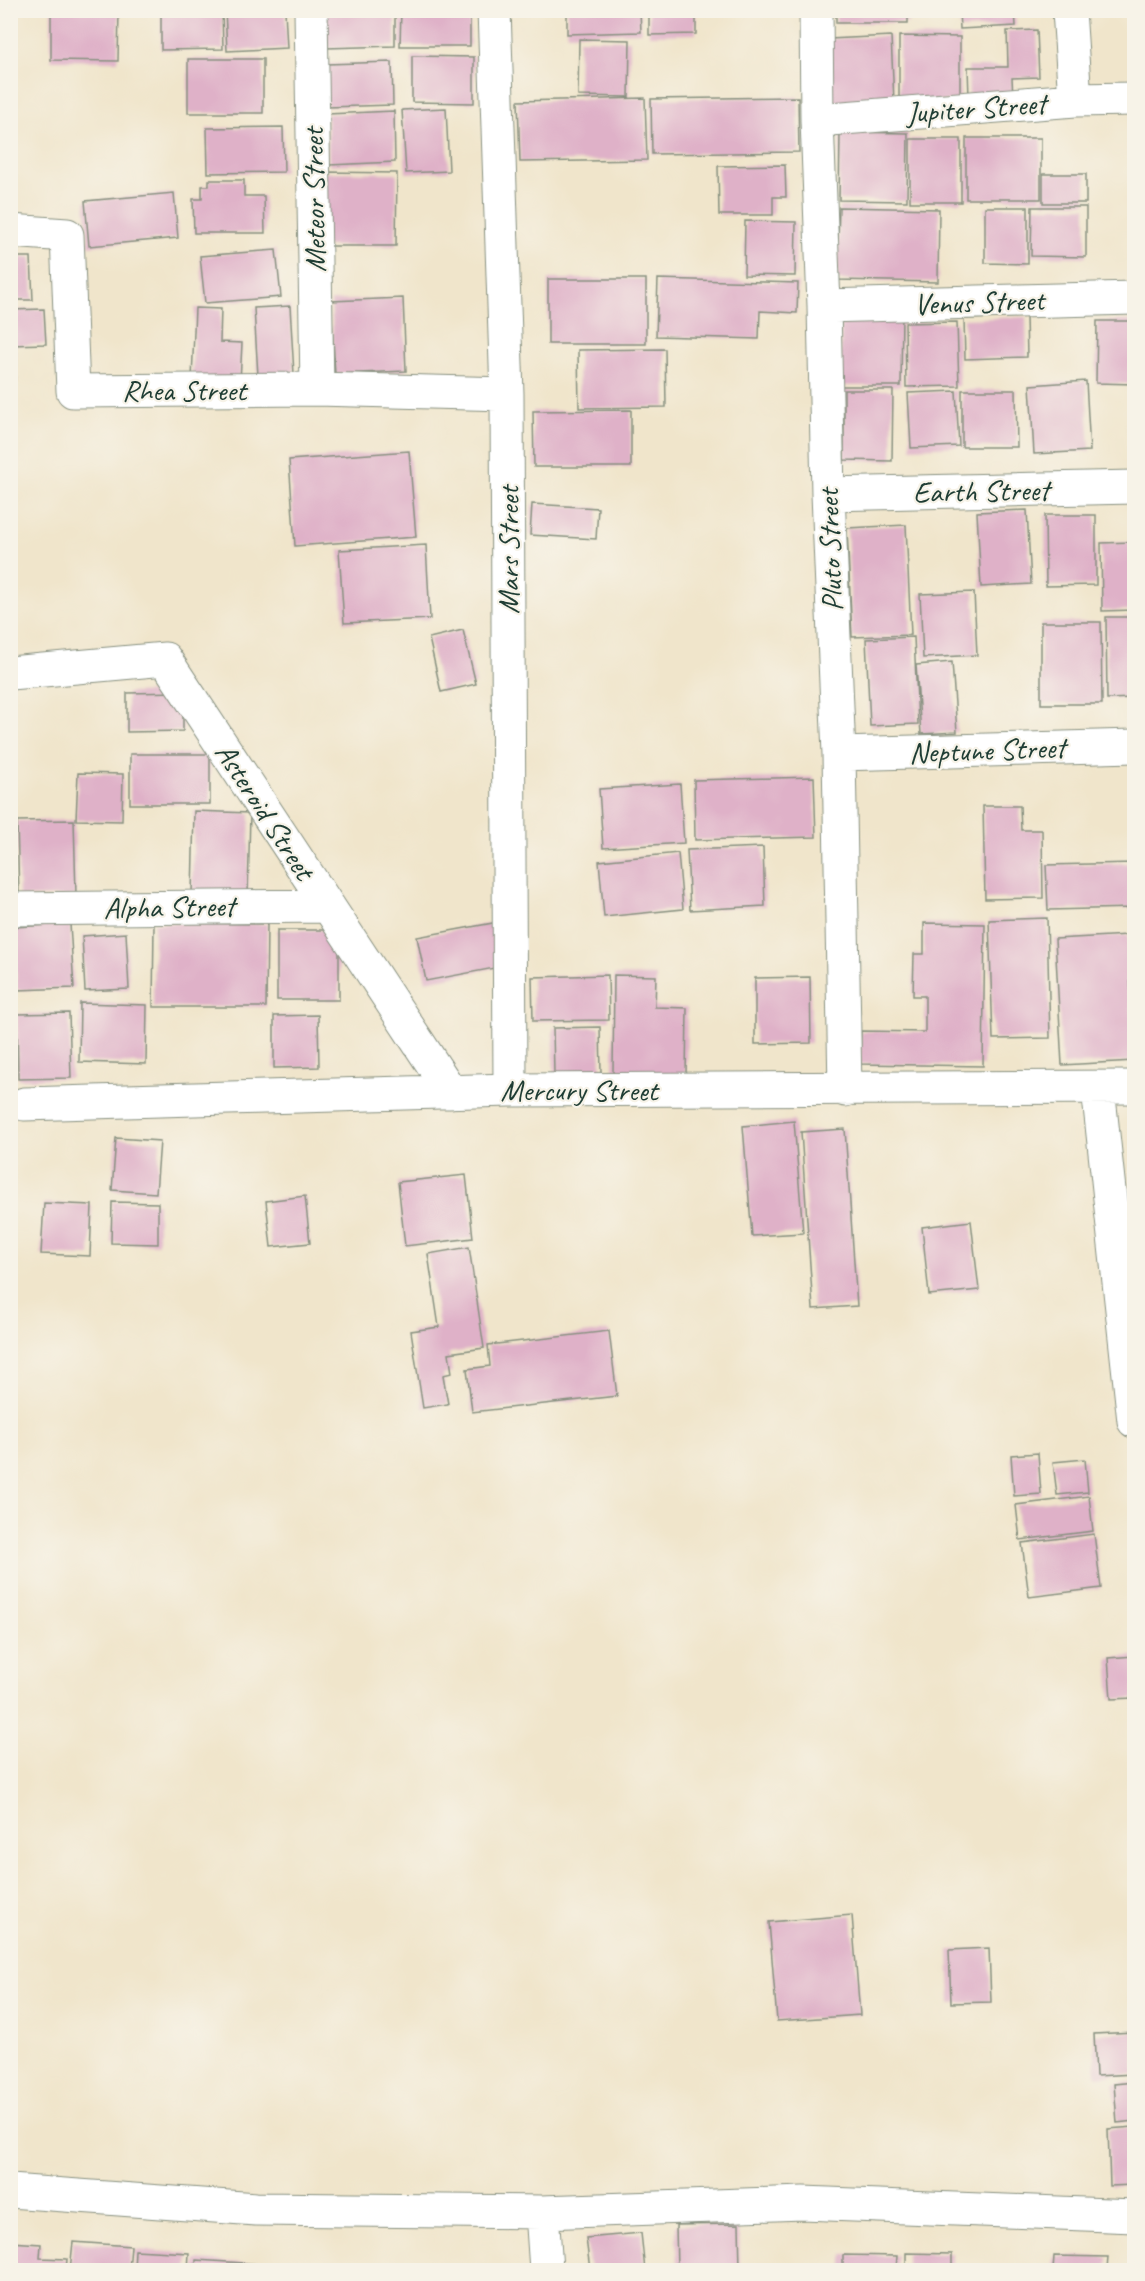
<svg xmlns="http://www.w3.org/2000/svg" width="1145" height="2281" font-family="Caveat,sans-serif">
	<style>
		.building { fill: #dfb1c8 }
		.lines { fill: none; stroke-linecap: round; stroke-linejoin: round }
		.minor-casing { stroke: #889180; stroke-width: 35 }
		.minor { stroke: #fff; stroke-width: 33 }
		.labels { text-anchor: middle; stroke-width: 4.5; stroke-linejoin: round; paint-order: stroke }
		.street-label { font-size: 30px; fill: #1f3d34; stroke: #f7f3e8 }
	</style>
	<rect width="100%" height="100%" fill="#f7f3e8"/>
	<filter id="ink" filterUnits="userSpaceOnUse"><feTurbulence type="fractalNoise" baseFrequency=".0167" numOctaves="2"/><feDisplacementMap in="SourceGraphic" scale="12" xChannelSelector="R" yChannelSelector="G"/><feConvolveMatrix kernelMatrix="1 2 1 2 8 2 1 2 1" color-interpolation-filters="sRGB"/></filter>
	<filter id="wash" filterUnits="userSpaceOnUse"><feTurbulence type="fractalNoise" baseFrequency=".008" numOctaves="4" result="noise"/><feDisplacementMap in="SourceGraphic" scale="24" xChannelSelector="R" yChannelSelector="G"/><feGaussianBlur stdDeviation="1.35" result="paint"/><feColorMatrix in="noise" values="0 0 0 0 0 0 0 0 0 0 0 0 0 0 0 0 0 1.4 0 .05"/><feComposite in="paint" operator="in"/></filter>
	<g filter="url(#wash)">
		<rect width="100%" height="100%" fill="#f0e5cb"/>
		<g id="blocks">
			<path class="building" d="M51 10H119L118 61 51 60Z
				M161 10H222L223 49 161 50Z
				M225 10H285L287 48 227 51Z
				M325 10H395V46L326 48Z
				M401 10H470V46H400Z
				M567 10H640L641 32 567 34Z
				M649 10H696V34L649 35Z
				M836 10H908V23H836Z
				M959 10H1015L1016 26 960 29Z
				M1037 30 1039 77 1012 78 1013 97 969 98 968 67H1008L1007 31Z
				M891 36 894 102 833 105 829 39Z
				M899 36 960 37V101H899Z
				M579 39 630 40 629 97 578 96Z
				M412 56 474 57V103L412 102Z
				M188 59H263V113H188Z
				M392 62 393 105 327 107 326 64Z
				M798 97 799 152 652 154 651 99Z
				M645 98 647 160 520 162 518 101Z
				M446 108 449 171 406 173 402 110Z
				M394 111 395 162 329 165 327 114Z
				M283 127 284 172 208 173 207 128Z
				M840 132 908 133 907 201 839 200Z
				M966 138H1041V199H966Z
				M910 139H961V202H910Z
				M785 165 786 197H773V215H719L718 166Z
				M324 172 397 173 396 246H323Z
				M1043 174H1086V203H1043Z
				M209 180H244V196H264L265 233H194L193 199H202V186H209Z
				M174 193 178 238 89 246 85 201Z
				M839 207 939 209 938 282 837 280Z
				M985 207H1028V264L985 263Z
				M1032 207H1086V257L1031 256Z
				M745 221 796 222 795 276 744 275Z
				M276 250 281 297 205 303 200 256Z
				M10 257H31L33 300H10Z
				M548 279H646V344H548Z
				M658 279 798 283 797 313 760 311 759 339 656 336Z
				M403 298 406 371 335 374 331 301Z
				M290 306 294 374 258 376 254 308Z
				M195 308 221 309 220 342 242 343 240 382 192 379Z
				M44 309 46 344 10 345V310Z
				M841 313H902L901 386H841Z
				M1026 317 1027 357 965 359 964 319Z
				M1097 321H1134V384L1096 383Z
				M957 322 959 386 906 387 905 323Z
				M665 349 666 407 579 408 578 350Z
				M10 350H16L15 395H10Z
				M1086 381 1090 451 1034 454 1030 385Z
				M844 390H893L892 461 844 460Z
				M962 390H1016L1017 447H962Z
				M956 391 959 446 911 448 908 393Z
				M631 410V467H534L533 411Z
				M409 451 416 537 295 546 289 460Z
				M532 504 598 508 596 539 530 535Z
				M1027 510 1031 584 981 587 977 512Z
				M1045 515H1096V585L1046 586Z
				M906 525 911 635 852 637 847 528Z
				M1134 542V610L1102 611 1101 543Z
				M426 545 430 619 344 623 339 550Z
				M974 592 977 655 923 658 920 594Z
				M1106 617H1134V698L1107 699Z
				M1041 622H1101L1102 704H1041Z
				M463 630 476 684 441 692 429 638Z
				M914 637 918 724 870 726 866 639Z
				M952 662 957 732 921 734 916 665Z
				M183 692V731L127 732V693Z
				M130 754H210V804H130Z
				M78 773 123 774 122 821 76 820Z
				M814 777 816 837 695 840 694 780Z
				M680 784 684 843 603 848 599 789Z
				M983 806H1020L1021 830H1042L1043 898 985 899Z
				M194 811 250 813 248 896 192 894Z
				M74 820 76 896 19 897 17 821Z
				M763 847 765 906 690 910 687 850Z
				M678 853 683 909 604 917 599 861Z
				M1134 863V908L1048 910 1046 865Z
				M1047 918 1050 1038 993 1039 989 920Z
				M154 923 267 924 266 1007H153Z
				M493 923 500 967 426 981 417 937Z
				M924 923 985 924 983 1066 860 1064 861 1031 925 1032V996H913L914 954H924Z
				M70 924 74 988 17 990 14 927Z
				M277 930H339V1000H277Z
				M126 933 129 989 85 991 82 936Z
				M1128 935 1134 1061 1062 1065 1055 939Z
				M608 975 609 1020 533 1021 532 977Z
				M614 975 656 976 655 1007 687 1008 686 1076 613 1075Z
				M810 977 811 1043 755 1044V978Z
				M80 1003 147 1005 146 1064 79 1062Z
				M69 1013 71 1078 18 1079 17 1014Z
				M318 1015 319 1067 274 1068V1016Z
				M600 1027 601 1073 554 1074 553 1028Z
				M794 1121 803 1233 752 1236 743 1126Z
				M845 1129 857 1306 813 1309 801 1132Z
				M116 1138 160 1141 156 1193 112 1190Z
				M466 1175 473 1238 405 1246 398 1182Z
				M305 1196 310 1243 271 1247 266 1201Z
				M112 1202 158 1203V1244L111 1243Z
				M44 1203 92 1205 90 1256 41 1254Z
				M971 1221 979 1290 929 1295 922 1227Z
				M469 1247 484 1348 449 1353 452 1373 443 1375 448 1404 423 1408 411 1331 439 1327 428 1254Z
				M609 1331 617 1396 472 1412 467 1369 490 1366 488 1345Z
				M1038 1453 1041 1494 1014 1496 1011 1455Z
				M1085 1459 1088 1492 1057 1495 1053 1462Z
				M1089 1496 1093 1531 1020 1540 1016 1505Z
				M1094 1534 1101 1588 1029 1597 1022 1543Z
				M1134 1656V1698L1111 1699 1108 1658Z
				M852 1915 860 2015 777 2021 769 1922Z
				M989 1948 991 2002 951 2003 949 1950Z
				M1134 2032V2074L1096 2076 1094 2034Z
				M1134 2082V2121L1117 2123 1114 2084Z
				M1134 2127V2185L1110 2186 1108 2129Z
				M739 2224 740 2270H677L676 2225Z
				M641 2233 645 2270H590L586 2238Z
				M10 2242 41 2244 40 2258 67 2259 66 2270H10Z
				M73 2242 131 2246 129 2270H70Z
				M135 2250 189 2253 188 2270H134Z
				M906 2253 952 2254V2270H906Z
				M843 2255 897 2256 896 2270H843Z
				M1054 2256 1108 2257 1107 2270H1053Z
				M196 2260 260 2264 259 2270H195Z
				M778 2268H839V2270H778Z"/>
		</g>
	</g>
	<g filter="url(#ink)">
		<use href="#blocks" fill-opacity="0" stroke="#889180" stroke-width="1.5"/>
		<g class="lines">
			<defs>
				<path id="minor" d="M311 10 317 389
					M494 10 507 394 510 1090
					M816 10 817 120 824 306 828 494 839 754 845 1090
					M1069 10 1075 100
					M817 120 1075 100 1134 99
					M10 231 67 235 73 391 317 389 507 394
					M824 306 1134 298
					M828 494 1134 487
					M10 673 165 659 451 1092
					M839 754 1134 746
					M10 909 328 906
					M1098 1088 1134 1421
					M24 1104 510 1090 1134 1087
					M10 2191 256 2209 542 2212 803 2203 1134 2216
					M542 2212 546 2270"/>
			</defs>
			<use href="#minor" class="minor-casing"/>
			<use href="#minor" class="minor"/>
		</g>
	</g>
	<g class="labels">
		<g class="street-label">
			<text transform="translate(976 108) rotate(-4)" y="10">Jupiter Street</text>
			<text transform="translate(314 200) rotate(-91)" y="10">Meteor Street</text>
			<text transform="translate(979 302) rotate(-2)" y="10">Venus Street</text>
			<text x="184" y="400">Rhea Street</text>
			<text transform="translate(981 491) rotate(-1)" y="10">Earth Street</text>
			<text transform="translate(508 550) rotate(-90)" y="10">Mars Street</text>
			<text transform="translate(830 550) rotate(-92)" y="10">Pluto Street</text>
			<text transform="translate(987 750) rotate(-2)" y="10">Neptune Street</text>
			<text transform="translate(265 811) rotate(57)" y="10">Asteroid Street</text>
			<text transform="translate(169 907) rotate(-1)" y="10">Alpha Street</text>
			<text x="579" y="1100">Mercury Street</text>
		</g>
	</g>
	<rect width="1145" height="2281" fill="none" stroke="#f7f3e8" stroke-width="36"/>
</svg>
